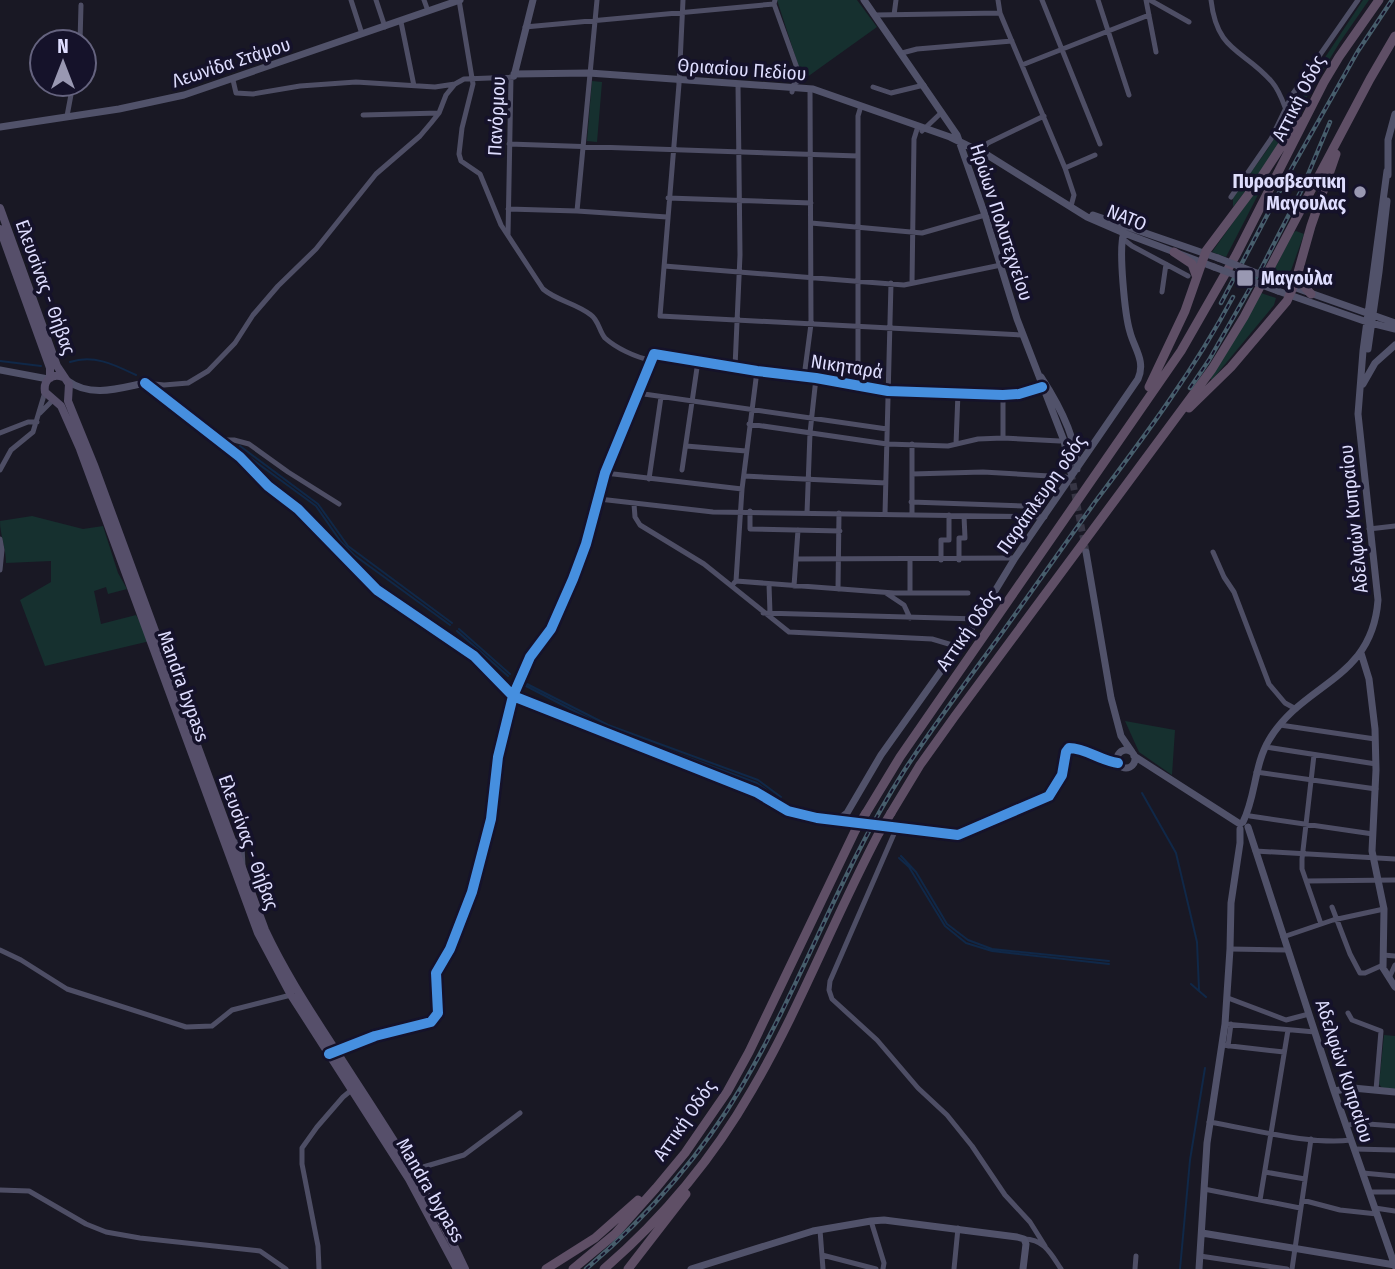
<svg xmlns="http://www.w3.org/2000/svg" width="1395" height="1269" font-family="'Fira Sans Condensed',sans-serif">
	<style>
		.green { fill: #16302f }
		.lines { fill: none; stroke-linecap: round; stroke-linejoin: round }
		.stream { stroke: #102848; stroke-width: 2 }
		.secondary-tunnel { stroke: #373645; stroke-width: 7; stroke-dasharray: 7 3.5; stroke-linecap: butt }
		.street { stroke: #4e4e65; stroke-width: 5 }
		.secondary { stroke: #51526a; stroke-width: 7 }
		.primary { stroke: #564f6a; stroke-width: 8 }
		.highway { stroke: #5f4f66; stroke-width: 9 }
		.rail-casing { stroke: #475e6c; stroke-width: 4.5 }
		.rail { stroke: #15122a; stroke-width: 2; stroke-dasharray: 5; stroke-linecap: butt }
		.secondary-bridge { stroke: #51526a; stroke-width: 7 }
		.highway-bridge { stroke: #5f4f66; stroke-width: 9 }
		.cycleway-casing { stroke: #15122a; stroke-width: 15 }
		.cycleway { stroke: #468fdf; stroke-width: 10 }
		.poi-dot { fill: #9998b2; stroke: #15122a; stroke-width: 2.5 }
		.labels { text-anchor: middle; stroke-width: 7; stroke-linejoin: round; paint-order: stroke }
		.street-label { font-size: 19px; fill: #deddfe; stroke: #15122a }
		.poi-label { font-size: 19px; font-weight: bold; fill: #deddfe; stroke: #15122a; text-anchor: end }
	</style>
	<rect width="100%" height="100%" fill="#191824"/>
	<path class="green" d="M777 0H857L877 27 803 80Z
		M1363 0H1369L1340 42 1267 163 1233 207V197L1267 150 1295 103H1299L1320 65Z
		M592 81 602 82 597 142 587 141Z
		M1262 182V187L1226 257 1212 252Z
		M1296 231 1304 234 1289 276 1283 278 1272 274 1293 233Z
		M1261 293 1276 298 1274 305 1212 380 1210 378Z
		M32 516 83 529 103 526 118 573 127 589 108 594 106 587 94 591 101 624 136 615 150 641 45 666 20 600 51 582V561L6 563C6 548 0 535 0 521Z
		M1125 721 1175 730 1172 775 1139 752Z
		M1384 1035 1395 1036V1089L1382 1088 1379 1084Z"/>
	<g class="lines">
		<path class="stream" d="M0 361 41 366
			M70 362C94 354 115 365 136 375
			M240 446 318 504 348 546 452 623
			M238 449 316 506 341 542 354 555 450 625
			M459 629 510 674
			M457 631 508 676
			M527 684 608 725 758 780 781 797
			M526 686 607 728 757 783 779 800
			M1142 793 1176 853 1197 942 1199 990
			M901 856 916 872 947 924 968 940 992 949 1109 961
			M899 858 909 867 945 926 966 943 992 951 1109 964
			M1191 984 1206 997
			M1180 1269 1190 1160 1205 1068"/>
		<path class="secondary-tunnel" d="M1071 473 1086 552"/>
		<path class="street" d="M351 0 362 34
			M376 0 385 27
			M424 0 428 11
			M459 0 473 84 462 128 459 154 461 161 480 174 501 225 543 289C557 301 576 303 591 315 599 321 599 331 605 338 616 348 635 357 650 360
			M683 0 679 84 660 316 1023 335
			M775 0 774 4 801 79 794 84 792 92
			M998 0 1000 13 1065 168 1074 195 1071 206
			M1042 0 1100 144
			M1098 0 1129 95
			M1146 0 1156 52
			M1150 0 1189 22
			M1211 0C1217 53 1244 49 1272 82 1278 89 1282 99 1285 107
			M875 15 1000 13
			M894 15 896 0
			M401 22 414 86
			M525 27 774 4
			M80 42 81 5
			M902 53 917 49 1012 41
			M1022 65 1149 15
			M233 80 236 93 253 94 300 86 356 82 435 87 455 84
			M873 87 891 93 924 85
			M363 115 439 113
			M67 116 73 84
			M922 131 942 112
			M509 144 858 156
			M980 151 988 143 1044 116
			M1065 168 1095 155
			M1231 197 1271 139 1292 95 1358 0
			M668 198 811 203
			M508 209 577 211 667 217
			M577 211 597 0
			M811 223 922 233 985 215
			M508 235 511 77
			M1122 238 1132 246 1188 276
			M664 266 904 285 1001 265
			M912 283 914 139 918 126
			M1162 292 1166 264
			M735 367 740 255 738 84
			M804 377 811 324 810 89
			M145 383 164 385 188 383 208 371 235 343 253 315 278 286 316 249 376 174 420 136 431 123 439 113 446 95 455 84 464 79 514 77
			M858 387V116L861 106
			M637 393 887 429
			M40 413 53 400
			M749 424 887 444 948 446 978 439 1003 438 1060 441
			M0 433 28 422H37
			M1003 438V395
			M219 440H234L249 444 288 472 339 504
			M956 444 958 393
			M686 446 746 451
			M0 470 11 450 33 432 45 392
			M682 470 698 361
			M605 473 742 489
			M912 474 983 472 1066 477
			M744 476 886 483
			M649 479 661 397
			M599 499 713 512 1045 517
			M911 502 1023 506
			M634 504 635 517 640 525 704 564 789 632 932 639 959 647
			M750 511V529L840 531
			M807 513 810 433 816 378
			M885 514 891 283
			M912 514V444
			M1369 529 1395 526
			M0 539 2 550 0 570
			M1213 552 1224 577 1234 592 1269 684 1285 703 1296 709
			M796 559 1015 558
			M941 560V540H949V515
			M959 560V538H965L964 516
			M736 581 894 593H968
			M734 583 736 581 742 489 757 371
			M769 584 770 613
			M794 586 798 530
			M838 589 839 513
			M910 592V560
			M886 593 904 605 910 618
			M763 613 978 619
			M1280 725 1375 739
			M1266 747 1376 764
			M1314 755 1302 859V869L1321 924
			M1256 772 1376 789
			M1250 816 1373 834
			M897 827 830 981 829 990 832 999 877 1040 918 1088 947 1115 972 1146 1005 1195 1030 1222 1045 1246
			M233 840 242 846 243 866
			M1255 851 1395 859
			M1307 881 1395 880
			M1332 907 1350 954 1360 973H1365L1383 965
			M1283 937 1333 920 1384 909
			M1230 949 1288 950
			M0 950 21 960 67 989 186 1027 212 1026 232 1010 291 995
			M1383 955 1395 956
			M1389 978 1395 965
			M1228 998 1286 1020 1309 1014
			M1348 1013 1352 1020 1381 1031 1376 1090
			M1225 1024 1315 1032
			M1222 1045 1284 1052
			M1228 1046 1231 1024
			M334 1051 375 1036 431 1022 438 1013 436 973 450 949 472 892 491 819 498 757 513 696 530 657 551 629 573 579 586 544 605 473 654 354 757 371 816 378 888 391 1003 395 1019 394 1042 387
			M1209 1122C1252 1129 1309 1145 1351 1140
			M1346 1126 1355 1123 1395 1126
			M1354 1149 1395 1150
			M413 1170 464 1155 520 1113
			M1265 1172 1305 1179
			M1363 1173 1395 1176
			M1204 1189 1300 1208
			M0 1190 29 1191 86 1224 106 1232 140 1238 260 1251 286 1269
			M1369 1192H1395
			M1260 1200 1288 1030
			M1302 1200 1340 1210 1377 1214
			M1375 1208 1395 1211
			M871 1221 884 1263 883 1269
			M820 1230 823 1269
			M1024 1239C1044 1239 1051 1254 1061 1269
			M822 1255 876 1269
			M1200 1256 1287 1269
			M319 1269 318 1246 302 1164V1148L317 1127 343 1097 354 1088
			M954 1269 958 1228
			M1135 1269 1136 1256
			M1292 1269 1311 1139"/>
		<path class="secondary" d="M864 0 957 135 985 215 1017 319 1064 441 1071 473
			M514 74 589 73 813 89 950 137 989 156 1087 217 1124 233 1214 267
			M514 76 533 0
			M0 127 119 109 184 95 460 0
			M1388 175V140L1395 114
			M1093 215 1218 258
			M1282 283 1395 323
			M1278 291 1367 322 1395 329
			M1368 349 1379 272 1387 201
			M0 370 48 379
			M1041 377C1058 403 1077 438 1077 469
			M68 381C91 398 120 388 145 383L240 457 268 486 298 509 377 590 474 656 513 696 756 792 788 811 817 818 958 835 1049 796 1062 775 1066 752 1069 748C1086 748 1101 761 1118 763
			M1363 384 1375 363 1395 345
			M1086 552 1111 698 1121 736 1132 752
			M1361 653 1369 679 1375 729 1376 770 1372 851 1384 909 1383 968 1395 987
			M1117 759a9 9 0 1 1 18 0a9 9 0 1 1-18 0Z
			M1134 756 1240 824
			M838 820 847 813 881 755 978 619 1015 558 1138 379C1146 361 1134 348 1130 332 1125 316 1118 247 1124 233
			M1243 822C1256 796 1254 765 1269 740 1303 682 1372 681 1378 600L1358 414 1363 351 1387 171
			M1248 827 1334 1091 1395 1266
			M1334 1091 1353 1088 1395 1092
			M1202 1233 1395 1265
			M691 1269 813 1231 871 1221 884 1220 1017 1237 1024 1239 1026 1244 1023 1269
			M1199 1269 1207 1143 1225 1024 1230 949 1231 903 1240 843V829"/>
		<path class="primary" d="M0 208 57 366 69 384 68 401 94 465 265 930C285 973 311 1012 336 1051 382 1123 430 1192 465 1269
			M0 229 50 368V378
			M63 377C52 373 43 380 45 392L61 406 80 449 258 933 291 995 409 1179 457 1269"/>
		<path class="highway" d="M1174 252 1192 264 1196 275
			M1299 272 1301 283 1311 294
			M1149 387 1185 311 1206 251 1260 179 1298 121
			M1189 408 1231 367 1287 301 1295 283 1311 226 1336 154
			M866 813 900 757 1181 351 1236 255 1324 82 1339 57 1379 0
			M891 813 920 765 955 716 1212 369 1244 317 1370 79 1395 36
			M546 1269 595 1238 638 1200
			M573 1269 615 1234 656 1188 685 1153 727 1092 749 1052 856 829
			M604 1269C663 1218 713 1158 752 1090 800 1008 834 918 879 833
			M628 1269 686 1194"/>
		<defs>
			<path id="rail" d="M1221 303 1293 166 1358 51 1392 0
				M1190 388 1209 360 1261 269 1301 191 1330 122
				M586 1269C648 1216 701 1156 742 1086 802 984 840 871 904 771 934 725 967 681 999 637 1031 592 1063 547 1095 502 1145 436 1194 370 1233 297"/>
		</defs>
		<use href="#rail" class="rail-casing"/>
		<use href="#rail" class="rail"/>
		<path class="secondary-bridge" d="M1218 258 1282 283
			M1214 267 1278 291"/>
		<path class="highway-bridge" d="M856 829 866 813
			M879 833 891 813"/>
		<defs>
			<path id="cycleway" d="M145 383 240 457 268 486 298 509 377 590 474 656 513 696 756 792 788 811 817 818 958 835 1049 796 1062 775 1066 752 1069 748C1086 748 1101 761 1118 763
				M329 1054 375 1036 431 1022 438 1013 436 973 450 949 472 892 491 819 498 757 513 696 530 657 551 629 573 579 586 544 605 473 654 354 757 371 816 378 888 391 1003 395 1019 394 1042 387"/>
		</defs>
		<use href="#cycleway" class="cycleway-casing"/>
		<use href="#cycleway" class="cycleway"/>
	</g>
	<g class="poi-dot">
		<circle cx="1360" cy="192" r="7"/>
		<rect x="1236" y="269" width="18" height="18" rx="3.5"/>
	</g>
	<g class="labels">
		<g class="street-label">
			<text transform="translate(231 62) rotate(-18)" y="7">Λεωνίδα Στάμου</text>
			<text transform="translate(742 69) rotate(4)" y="7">Θριασίου Πεδίου</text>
			<text transform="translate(1298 98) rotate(-63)" y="7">Αττική Οδός</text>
			<text transform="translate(496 116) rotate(-87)" y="7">Πανόρμου</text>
			<text transform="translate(1127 217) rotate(22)" y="7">ΝΑΤΟ</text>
			<text transform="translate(1002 222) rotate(72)" y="7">Ηρώων Πολυτεχνείου</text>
			<text transform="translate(46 287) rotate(70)" y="7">Ελευσίνας - Θήβας</text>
			<text transform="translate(847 366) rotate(9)" y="7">Νικηταρά</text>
			<text transform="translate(1041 494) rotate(-55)" y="7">Παράπλευρη οδός</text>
			<text transform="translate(1353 519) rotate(-96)" y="7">Αδελφών Κυπραίου</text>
			<text transform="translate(967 630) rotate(-55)" y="7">Αττική Οδός</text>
			<text transform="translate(184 686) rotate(70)" y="7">Mandra bypass</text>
			<text transform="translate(249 842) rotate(70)" y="7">Ελευσίνας - Θήβας</text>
			<text transform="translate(1345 1071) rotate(72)" y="7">Αδελφών Κυπραίου</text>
			<text transform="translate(684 1120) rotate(-55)" y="7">Αττική Οδός</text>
			<text transform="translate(431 1190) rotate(60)" y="7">Mandra bypass</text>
		</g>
		<g class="poi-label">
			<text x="1346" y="188">Πυροσβεστικη<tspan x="1346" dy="22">Μαγουλας</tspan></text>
			<text x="1261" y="285" text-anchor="start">Μαγούλα</text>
		</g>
	</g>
	<g transform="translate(63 63)"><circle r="33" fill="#15122a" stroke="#65637f" stroke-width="2"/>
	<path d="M0-5L12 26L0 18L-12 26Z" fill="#9998b2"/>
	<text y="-10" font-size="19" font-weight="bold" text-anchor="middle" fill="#deddfe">N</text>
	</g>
</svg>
